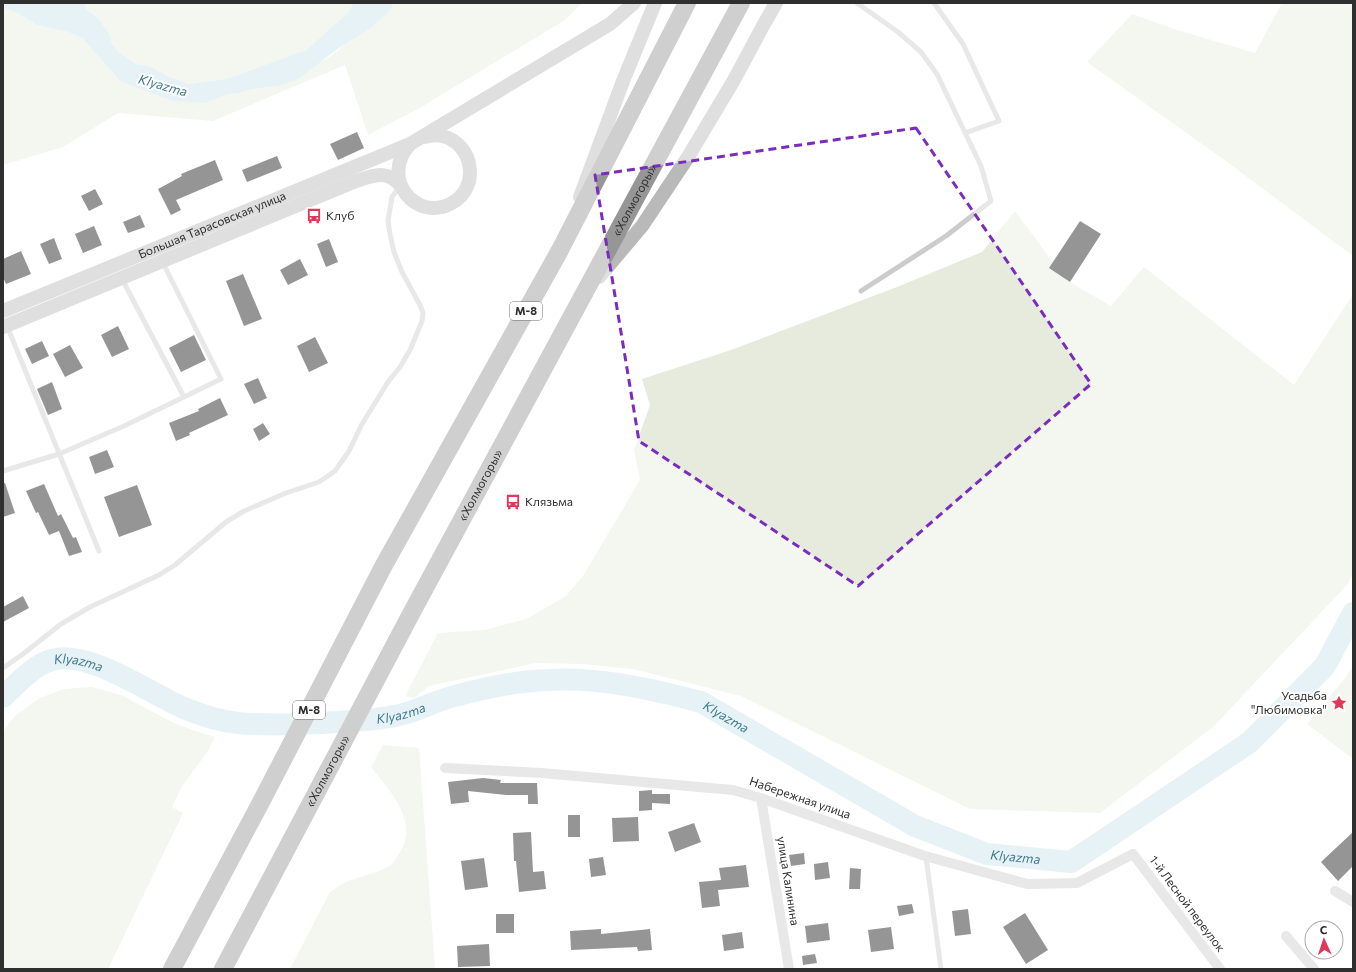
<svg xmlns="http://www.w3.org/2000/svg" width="1356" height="972" font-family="Commissioner,sans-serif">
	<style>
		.green { fill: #e6ebdd }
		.water { fill: #cae2ea }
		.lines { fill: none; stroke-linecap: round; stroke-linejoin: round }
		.river { stroke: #cae2ea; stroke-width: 22 }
		.building { fill: #161616 }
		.lane { stroke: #ccc; stroke-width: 5 }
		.street { stroke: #ccc; stroke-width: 10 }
		.secondary { stroke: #b9b9b9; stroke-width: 14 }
		.highway { stroke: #969696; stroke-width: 18 }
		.marked { fill: none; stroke: #7b2cbf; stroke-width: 3; stroke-dasharray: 8 5; stroke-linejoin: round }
		.labels { text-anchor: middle; stroke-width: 4; stroke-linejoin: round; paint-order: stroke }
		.shield { fill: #fff; stroke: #6d6d6d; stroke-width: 1 }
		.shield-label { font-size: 11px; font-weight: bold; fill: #2f2f2f }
		.street-label { font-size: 12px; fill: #2f2f2f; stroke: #fff }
		.poi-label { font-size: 12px; fill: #2f2f2f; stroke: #fff; text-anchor: start }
		.water-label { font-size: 13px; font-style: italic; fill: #3f798e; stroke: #fff }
	</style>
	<rect width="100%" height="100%" fill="#fff"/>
	<path class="green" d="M85 3H353L348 13 306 50 226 79 189 84 170 77 149 66 136 64 120 53 112 44 110 35 99 19 85 8Z
		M394 3H582L565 20 418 109 368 135 345 65 213 121 118 113 63 147 3 165V8L15 12 37 25 68 32 83 39 120 81 205 103 225 95 239 93 253 89 277 86 329 57 391 9Z
		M1282 3H1353V256L1223 159 1087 62 1132 14 1174 29 1255 53Z
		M1015 211 1066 280 1111 306 1144 267 1294 385 1353 294V574L1347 585 1213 727 1100 813 970 809 741 696 633 669 582 664 535 663 429 686 414 698 405 696 438 633 484 630 526 619 566 596 583 576 640 480 634 450 650 405 642 379 731 350 897 287 982 252Z
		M1353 666V759L1307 724 1342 682Z
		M92 687 121 695 172 722 195 731 215 737 208 751 181 788 172 807 183 813 108 969H3V731L16 715 40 698 64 689Z
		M383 745 419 748 435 969H290L330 892C334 890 337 887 340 885 354 877 375 875 389 866 393 864 396 858 399 854 420 822 390 791 371 767Z"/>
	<path class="water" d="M3 3H85V8L99 19 110 35 112 44 120 53 136 64 149 66 170 77 189 84 226 79 306 50 348 13 353 3H394L391 9 372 27 339 48 298 79 277 86 253 89 239 93 225 95 205 103 173 101 120 81 83 39 68 32 37 25 15 12 3 8Z"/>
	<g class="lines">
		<path class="river" id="s1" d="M3 697C17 684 33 665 52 660 88 649 151 694 184 708 201 715 219 721 237 723 270 726 304 724 336 722 357 720 379 720 399 715 417 711 433 702 451 697 480 689 518 681 548 680 599 677 652 689 701 702L915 826 987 854 1071 862 1250 742 1325 666 1353 613"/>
	</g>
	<path class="building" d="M357 132 364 148 338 160 330 144Z
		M277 156 282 168 247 182 242 170Z
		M215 160 223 180 176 200 181 210 171 215 158 189 182 176 181 174Z
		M95 189 103 204 89 211 81 196Z
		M140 215 145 227 128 233 123 222Z
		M1080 221 1101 234 1070 282 1049 268Z
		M94 226 102 245 83 253 75 234Z
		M54 238 62 259 49 264 40 244Z
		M329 239 338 262 326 267 317 244Z
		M21 251 31 274 6 284 3 277V259Z
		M300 259 308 275 288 285 280 270Z
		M243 274 262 319 244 326 226 281Z
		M118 326 129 349 112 357 101 335Z
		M194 335 206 360 181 372 169 348Z
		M315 337 328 363 309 372 297 346Z
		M42 341 49 356 32 364 25 349Z
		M70 345 83 368 65 377 53 354Z
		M258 378 267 398 254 404 244 384Z
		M52 382 62 409 48 415 37 389Z
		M220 398 228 415 189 433 190 435 176 441 169 423 199 411 198 409Z
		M263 423 270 434 259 441 253 429Z
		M107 450 114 467 95 474 89 457Z
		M3 483H5L15 513 3 517Z
		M44 484 58 516 61 514 73 538 76 537 82 552 69 556 59 531 49 535 38 512 36 513 26 491Z
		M137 485 152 525 119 537 104 497Z
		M23 596 29 608 3 622V607Z
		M483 778 501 780 500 783H537L538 804H528V795H506L468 791 469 802 451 804 448 782Z
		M652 790V794H670V804L652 803V810L639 811V791Z
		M568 815H580V837H568Z
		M638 817 639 841 613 842 612 818Z
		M694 823 701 842 675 852 668 832Z
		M531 832 533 872 544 871 546 889 519 892 516 861H514L513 833Z
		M1353 832V866L1338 881 1321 862Z
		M804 853 805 864 791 866 789 855Z
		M603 857 606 875 591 877 589 859Z
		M484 858 488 887 465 890 461 861Z
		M828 862 830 878 815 880 814 864Z
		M746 865 749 887 718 890 720 906 702 908 699 882 721 880 719 868Z
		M850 868 861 869 860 889H849Z
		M912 904 914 913 899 916 897 906Z
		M968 909 971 934 955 936 952 911Z
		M1025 913 1048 950 1026 964 1003 927Z
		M496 914H514V933H496Z
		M828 923 830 940 807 943 805 926Z
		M891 927 894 949 871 952 868 930Z
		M601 929V934L650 929 652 950 638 951 637 947 571 950 570 931Z
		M742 932 744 948 724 951 722 935Z
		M489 944 490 966 458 967 457 946Z
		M815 954 817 963 803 965 802 956Z"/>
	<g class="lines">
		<path class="lane" d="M857 3 898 32 921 52 937 74 981 166 991 201 946 236 861 291
			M934 3 963 44 999 121 965 133
			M122 279 184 397
			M7 326 99 551
			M3 471 59 454 124 426 221 379 163 263
			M3 668 23 654 61 624 90 607 159 575 175 565 226 522 244 511 286 493 319 482 335 471 349 451 362 424 388 382 400 367 410 350 422 321 423 313 420 305 402 272 394 252 390 234 388 221 392 197 400 186
			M926 857 941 969"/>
		<path class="street" d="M445 768 542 773 733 790 761 798 925 856 1027 884 1077 883 1133 854 1220 969
			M761 798 789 969
			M1335 891 1353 902
			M1286 936 1314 969"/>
		<g class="secondary">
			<path d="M410 144C379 178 416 223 452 203 481 187 473 143 442 136 436 134 429 136 424 137"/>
			<path d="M580 197 623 81 655 3"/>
			<path d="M599 277 642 226 688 157 734 80 764 24 776 3"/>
			<path id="s2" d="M3 311 410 144 610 24 634 3"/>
			<path d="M3 327 356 181C373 176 386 169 400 185"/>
		</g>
		<g class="highway">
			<path d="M172 969 260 804 384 565 560 250 687 3"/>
			<path id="s3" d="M223 969 412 612 741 3"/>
		</g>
	</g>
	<path d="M0 0H1356V972H0ZM916 128 1091 384 858 586 639 441 595 175Z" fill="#fff" fill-opacity=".55" fill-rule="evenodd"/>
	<path class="marked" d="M916 128 1091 384 858 586 639 441 595 175Z"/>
	<defs>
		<symbol id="bus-bare" viewBox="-9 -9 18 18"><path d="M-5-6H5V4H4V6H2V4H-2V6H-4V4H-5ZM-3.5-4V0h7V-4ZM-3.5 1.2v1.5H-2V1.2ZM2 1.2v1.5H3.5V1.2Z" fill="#df3859" stroke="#fff" stroke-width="2.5" paint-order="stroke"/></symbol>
		<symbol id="sight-bare" viewBox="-9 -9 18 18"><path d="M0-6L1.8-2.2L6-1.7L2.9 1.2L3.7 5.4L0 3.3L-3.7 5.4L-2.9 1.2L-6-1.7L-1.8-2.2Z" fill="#df3859" stroke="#fff" stroke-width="2.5" paint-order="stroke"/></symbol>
	</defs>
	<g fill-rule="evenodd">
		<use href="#bus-bare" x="303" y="205" width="22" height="22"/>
		<use href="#bus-bare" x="502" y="491" width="22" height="22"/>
		<use href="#sight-bare" x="1328" y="692" width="22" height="22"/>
	</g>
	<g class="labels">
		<g class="shield">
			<rect x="510" y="302" width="32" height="18" rx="3"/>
			<rect x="293" y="701" width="32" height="18" rx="3"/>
		</g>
		<g class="shield-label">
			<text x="526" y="315">М-8</text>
			<text x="309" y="714">М-8</text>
		</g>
		<g class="street-label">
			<text dy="4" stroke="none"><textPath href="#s3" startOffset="872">«Холмогоры»</textPath></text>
			<text dy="4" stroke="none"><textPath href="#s2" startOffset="226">Большая Тарасовская улица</textPath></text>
			<text dy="4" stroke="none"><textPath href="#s3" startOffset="548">«Холмогоры»</textPath></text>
			<text dy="4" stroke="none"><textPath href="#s3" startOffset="224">«Холмогоры»</textPath></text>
			<text transform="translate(800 798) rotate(19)" y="4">Набережная улица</text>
			<text transform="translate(788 881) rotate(81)" y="4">улица Калинина</text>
			<text transform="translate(1187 904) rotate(53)" y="4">1-й Лесной переулок</text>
		</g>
		<g class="poi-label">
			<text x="326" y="220">Клуб</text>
			<text x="525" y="506">Клязьма</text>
			<text x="1327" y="700" text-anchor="end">Усадьба<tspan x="1327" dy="14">"Любимовка"</tspan></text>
		</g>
		<g class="water-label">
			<text transform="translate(163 85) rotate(16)" y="5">Klyazma</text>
			<text dy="5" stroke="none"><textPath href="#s1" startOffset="89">Klyazma</textPath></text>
			<text dy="5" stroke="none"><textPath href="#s1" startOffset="425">Klyazma</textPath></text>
			<text dy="5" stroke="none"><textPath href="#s1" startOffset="761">Klyazma</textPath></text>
			<text dy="5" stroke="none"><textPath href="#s1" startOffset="1085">Klyazma</textPath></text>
		</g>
	</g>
	<rect width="1356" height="972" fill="none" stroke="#2f2f2f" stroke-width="8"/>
	<g transform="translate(1324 940) rotate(357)"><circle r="19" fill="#ffffff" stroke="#acacac"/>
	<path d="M0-3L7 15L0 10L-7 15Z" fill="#df3859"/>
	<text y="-6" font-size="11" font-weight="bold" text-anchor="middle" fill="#2f2f2f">С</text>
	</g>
</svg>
